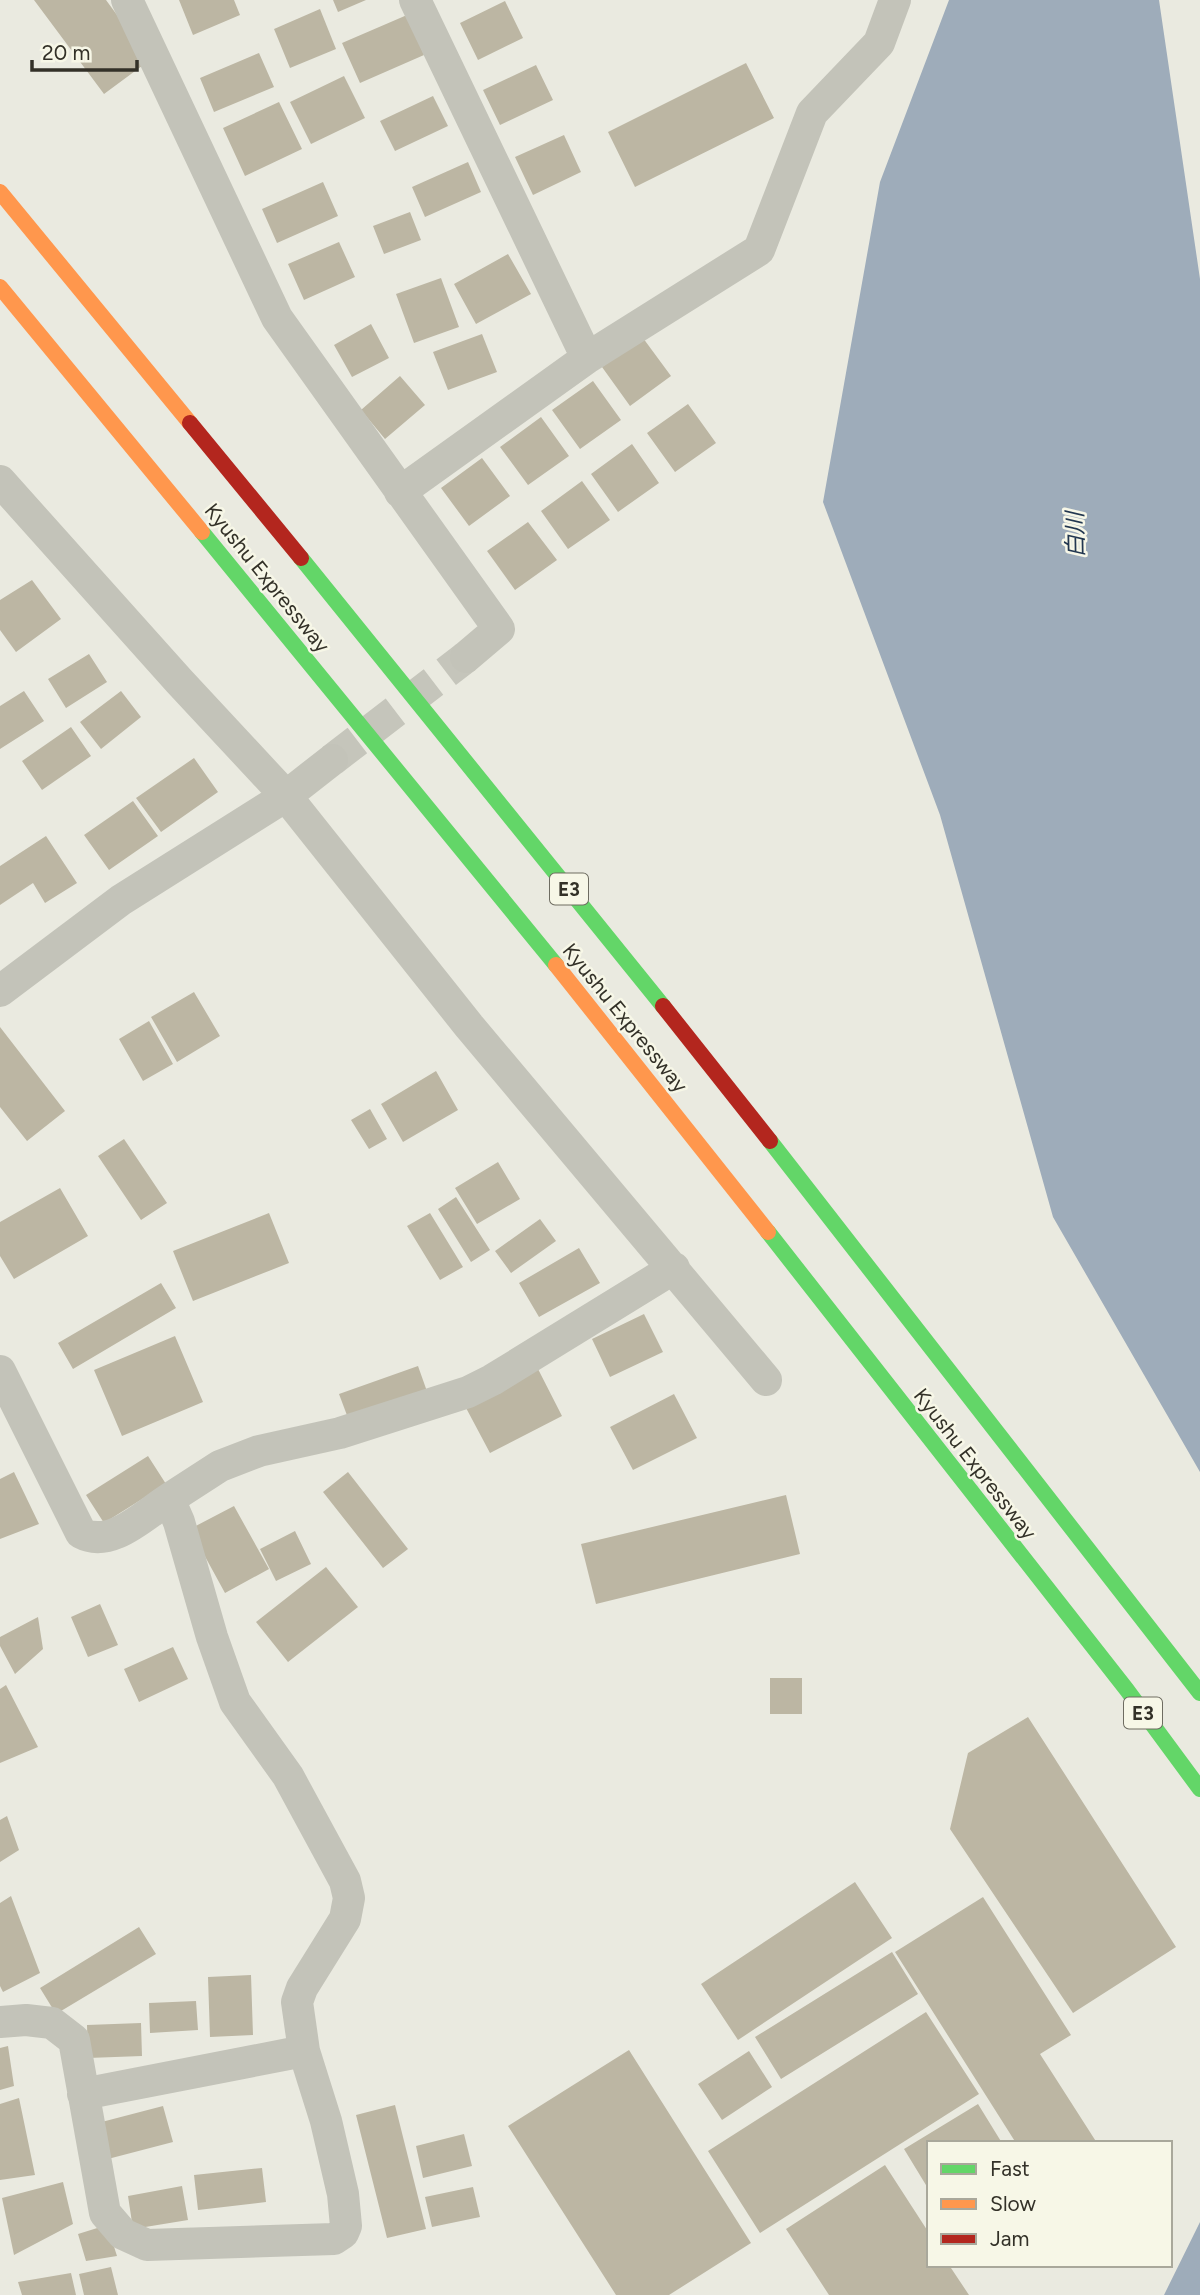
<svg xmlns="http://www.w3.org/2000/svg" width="1200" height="2295" font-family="Figtree,'Noto Sans JP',sans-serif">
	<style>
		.water { fill: #9eacba }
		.building { fill: #bcb6a3 }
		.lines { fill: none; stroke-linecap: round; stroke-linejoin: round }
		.street-tunnel { stroke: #c5c5bb; stroke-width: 32; stroke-dasharray: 32 16; stroke-linecap: butt }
		.street { stroke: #c3c3b9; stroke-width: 32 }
		.fast { stroke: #63d668; stroke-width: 16 }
		.slow { stroke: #ff974d; stroke-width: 16 }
		.jam { stroke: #b3261e; stroke-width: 16 }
		.labels { text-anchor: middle; stroke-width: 5; stroke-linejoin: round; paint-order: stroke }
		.shield { fill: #f7f7e7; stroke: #6e6c61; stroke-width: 2 }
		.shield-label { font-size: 19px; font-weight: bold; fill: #333128 }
		.street-label { font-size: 21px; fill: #333128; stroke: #f7f7e7 }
		.water-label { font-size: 23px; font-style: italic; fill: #223750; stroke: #f7f7e7 }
	</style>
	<rect width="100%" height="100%" fill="#eaeae0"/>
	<path class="water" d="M949 0H1159L1200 279V1472L1053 1217 940 815 823 502 880 182Z
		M1200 2222V2295H1164Z"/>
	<path class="building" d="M34 0H106L150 60 104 94Z
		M179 0H234L240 15 193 35Z
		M333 0H366L338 12Z
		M505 1 523 38 478 60 460 23Z
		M320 9 336 49 290 68 274 29Z
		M407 15 424 55 360 83 342 43Z
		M259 53 274 87 214 112 200 78Z
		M746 63 774 118 635 187 608 132Z
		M536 65 553 100 500 125 483 90Z
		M344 76 365 118 311 144 290 102Z
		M433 96 448 126 395 151 380 121Z
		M279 102 302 149 245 176 223 128Z
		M564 135 581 172 533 195 515 157Z
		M468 162 481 192 425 217 412 187Z
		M323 182 338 216 277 243 262 209Z
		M410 212 421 240 384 254 373 226Z
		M339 242 355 277 304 300 288 264Z
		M508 254 531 294 476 324 454 284Z
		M441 278 459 327 414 343 396 294Z
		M371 324 389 358 352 377 334 345Z
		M482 334 497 372 448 390 433 352Z
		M643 338 671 376 630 406 602 367Z
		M400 376 425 405 385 439 361 410Z
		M593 381 621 420 580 449 552 410Z
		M688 404 716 443 675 472 647 433Z
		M541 417 569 456 528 485 500 447Z
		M632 444 659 483 618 512 591 474Z
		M482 458 510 496 469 526 441 488Z
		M582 481 610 520 568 549 541 511Z
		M528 522 557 560 515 590 487 551Z
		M32 580 61 619 16 652 0 630V600Z
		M89 654 107 682 66 708 48 679Z
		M24 691 44 721 0 749V706Z
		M121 691 141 717 101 749 80 722Z
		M71 727 91 756 42 790 22 761Z
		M194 758 218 792 161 832 136 798Z
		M133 801 158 836 109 870 84 835Z
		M46 836 77 883 45 903 33 883 0 905V866Z
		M194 992 220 1036 177 1062 151 1017Z
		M149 1021 173 1064 143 1081 119 1039Z
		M0 1027 65 1111 27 1141 0 1107Z
		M436 1071 458 1110 403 1142 381 1104Z
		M370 1109 387 1139 369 1149 351 1120Z
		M124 1139 167 1203 141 1220 98 1156Z
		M498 1162 520 1199 477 1224 455 1188Z
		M60 1188 88 1236 14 1279 0 1256V1222Z
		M456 1197 490 1250 471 1262 438 1209Z
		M269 1213 289 1263 193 1301 173 1251Z
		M430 1213 463 1267 440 1280 407 1226Z
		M540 1219 556 1241 511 1273 495 1251Z
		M579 1248 600 1283 539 1317 519 1283Z
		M161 1283 176 1308 73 1369 58 1343Z
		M644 1314 663 1352 610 1377 592 1339Z
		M175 1336 203 1402 122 1436 94 1370Z
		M418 1366 429 1397 351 1426 339 1394Z
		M538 1369 562 1416 490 1453 465 1406Z
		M674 1394 697 1438 633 1470 610 1427Z
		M148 1456 166 1484 104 1523 86 1495Z
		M14 1472 39 1524 0 1539V1479Z
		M348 1472 408 1549 383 1568 323 1492Z
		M786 1495 800 1554 596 1604 581 1544Z
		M234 1506 269 1569 225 1593 190 1529Z
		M295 1531 311 1564 276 1581 260 1549Z
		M326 1567 358 1607 288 1662 256 1622Z
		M100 1604 118 1645 88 1657 71 1617Z
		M38 1617 43 1649 15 1674 0 1646V1637Z
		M173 1647 188 1679 139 1702 124 1669Z
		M770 1678H802V1714H770Z
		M6 1685 38 1747 0 1763V1689Z
		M1028 1717 1176 1947 1073 2013 950 1829 968 1753Z
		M7 1816 19 1850 0 1862V1820Z
		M855 1882 892 1938 738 2040 701 1984Z
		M11 1896 40 1973 3 1992 0 1986V1903Z
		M983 1897 1071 2035 1040 2054 1097 2143H1016L895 1952Z
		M139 1927 156 1954 56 2014 40 1988Z
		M892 1952 918 1994 781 2079 755 2037Z
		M251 1975 253 2035 210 2037 208 1977Z
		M196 2001 198 2030 150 2033 149 2003Z
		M926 2012 979 2094 760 2233 708 2151Z
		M141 2023 142 2056 88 2058 87 2025Z
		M8 2046 14 2086 0 2090V2048Z
		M629 2050 751 2243 669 2295H616L508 2126Z
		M749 2051 772 2087 722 2120 698 2084Z
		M19 2098 35 2175 0 2180V2104Z
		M978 2104 1002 2143H929V2190L904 2149Z
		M395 2105 426 2229 387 2238 356 2115Z
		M163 2106 173 2142 104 2160 94 2124Z
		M464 2134 472 2166 423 2178 416 2146Z
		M885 2165 929 2233V2265H949L969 2295H829L786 2229Z
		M262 2168 266 2202 198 2210 194 2175Z
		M63 2182 73 2224 14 2255 2 2198Z
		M182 2186 188 2220 133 2229 128 2196Z
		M473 2187 480 2217 432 2227 425 2197Z
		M107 2225 117 2256 86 2261 78 2234Z
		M111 2267 118 2295H84L79 2274Z
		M71 2273 76 2295H22L18 2282Z"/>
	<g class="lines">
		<path class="street-tunnel" d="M332 760 466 657"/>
		<path class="street" d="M127 0 277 318 499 629 466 657
			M415 0 587 358
			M0 481 179 681 286 796 469 1026 766 1380
			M400 492 587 358 759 250 812 113 879 43 895 0
			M0 991 121 900 286 796 332 760
			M0 1371 81 1533C111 1549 144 1515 169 1499L179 1522 212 1637 235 1702 288 1776 345 1881 349 1898 345 1919 302 1988 297 2002 304 2051 83 2094
			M169 1499 220 1466 259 1451 340 1433 468 1392 492 1380 674 1268
			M0 2022 26 2020 52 2023 74 2040 105 2213 123 2234 147 2245 334 2239 343 2233 346 2226 343 2194 326 2121 304 2051"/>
		<path class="fast" d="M202 532 556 965
			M301 558 663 1006
			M770 1141 1200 1693
			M768 1232 1127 1690 1200 1789"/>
		<path class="slow" d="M0 192 190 423
			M0 287 202 532
			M556 965 768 1232"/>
		<path class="jam" d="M190 423 301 558
			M663 1006 770 1141"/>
	</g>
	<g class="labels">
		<g class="shield">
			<rect x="550" y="873.5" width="38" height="31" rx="5"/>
			<rect x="1124" y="1697.5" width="38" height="31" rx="5"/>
		</g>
		<g class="shield-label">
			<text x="569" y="896">E3</text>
			<text x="1143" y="1720">E3</text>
		</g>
		<g class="street-label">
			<text transform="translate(267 578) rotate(51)" y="7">Kyushu Expressway</text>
			<text transform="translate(625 1018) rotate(51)" y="7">Kyushu Expressway</text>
			<text transform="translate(975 1464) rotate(52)" y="7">Kyushu Expressway</text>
		</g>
		<g class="water-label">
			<text transform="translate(1075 535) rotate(-91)" y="8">白川</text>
		</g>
	</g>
	<rect x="927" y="2141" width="245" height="126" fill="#f7f7e7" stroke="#a9a89b" stroke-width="2"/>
	<rect x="941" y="2164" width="35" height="10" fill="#63d668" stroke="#a9a89b" stroke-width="2"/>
	<text x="990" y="2176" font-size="21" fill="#333128">Fast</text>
	<rect x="941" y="2199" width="35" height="10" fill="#ff974d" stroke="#a9a89b" stroke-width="2"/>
	<text x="990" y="2211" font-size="21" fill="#333128">Slow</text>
	<rect x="941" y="2234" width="35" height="10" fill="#b3261e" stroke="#a9a89b" stroke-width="2"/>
	<text x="990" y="2246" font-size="21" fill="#333128">Jam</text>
	<path d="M32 60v10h105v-10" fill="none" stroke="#333128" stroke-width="3.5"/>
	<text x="42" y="60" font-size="21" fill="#333128" stroke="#f7f7e7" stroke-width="5" paint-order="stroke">20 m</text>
</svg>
